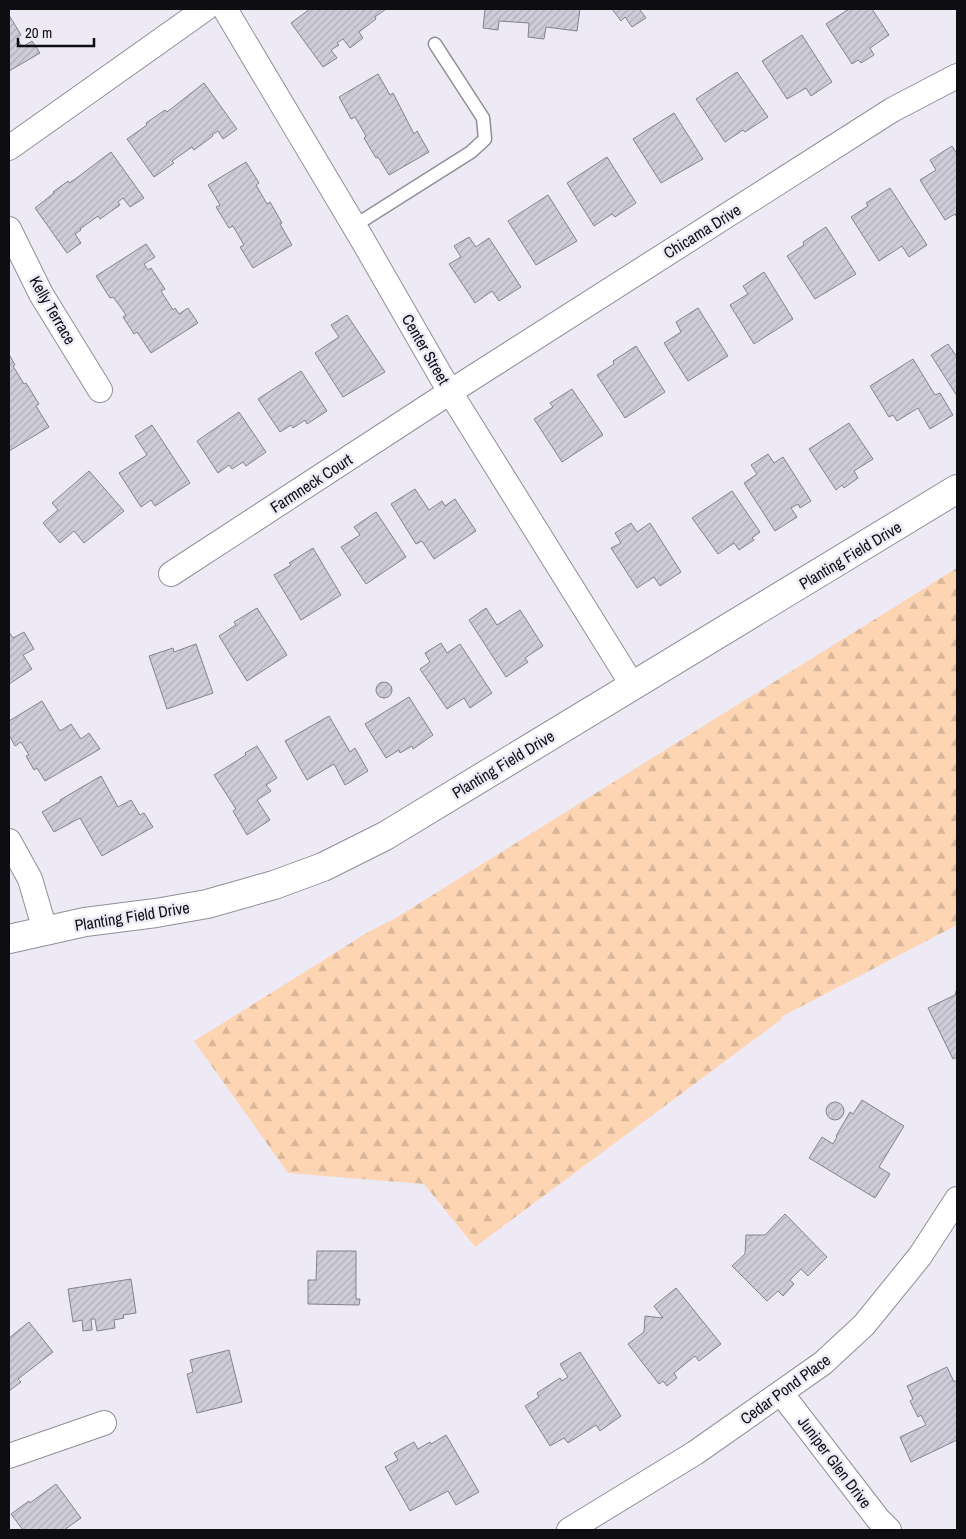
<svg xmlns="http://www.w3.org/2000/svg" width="966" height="1539" font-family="'Archivo Narrow',sans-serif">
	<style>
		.forest { fill: url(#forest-firs) }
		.building { fill: url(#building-hatch); stroke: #84828d }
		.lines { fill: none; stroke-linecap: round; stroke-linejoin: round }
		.service-casing { stroke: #908e99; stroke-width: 15 }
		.minor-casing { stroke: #908e99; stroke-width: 26 }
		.tertiary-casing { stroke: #908e99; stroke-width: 30 }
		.service { stroke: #fff; stroke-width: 12 }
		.minor { stroke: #fff; stroke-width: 24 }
		.tertiary { stroke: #fff; stroke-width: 28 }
		.labels { text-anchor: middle; stroke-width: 5; stroke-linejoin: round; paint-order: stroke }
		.street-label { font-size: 16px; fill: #0e0d11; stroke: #edeaf6 }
	</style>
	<defs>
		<pattern id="forest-firs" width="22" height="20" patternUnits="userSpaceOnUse" patternTransform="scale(1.25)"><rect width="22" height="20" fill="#fdd5b3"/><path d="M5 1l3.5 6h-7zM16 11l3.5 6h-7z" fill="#d8b699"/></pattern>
		<pattern id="building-hatch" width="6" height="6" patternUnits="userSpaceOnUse" patternTransform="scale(1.25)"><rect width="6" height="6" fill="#ceccd8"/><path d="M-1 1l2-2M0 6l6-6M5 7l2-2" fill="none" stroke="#b0aeb8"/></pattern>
	</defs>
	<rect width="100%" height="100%" fill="#edeaf6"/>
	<path class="forest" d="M957 568V925L781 1017 782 1019 475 1247 424 1184 288 1173 194 1041 370 931 394 919Z"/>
	<path class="building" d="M310 9H386L375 17 376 19 359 32 363 38 350 48 343 39 337 43 339 45 331 50 337 58 323 67 291 23Z
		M485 9H580L577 31 546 27 544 39 528 37 529 23 499 21 498 30 483 28Z
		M612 9H642L640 10 646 18 632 27 625 17 621 21Z
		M849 9H872L889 35 870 48 874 55 861 63 858 60 852 64 826 24Z
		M9 15 21 35 17 38 22 47 32 41 40 53 9 71Z
		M802 35 832 82 811 96 806 88 787 99 762 61Z
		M737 72 768 117 745 132 743 130 725 142 696 99Z
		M378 74 390 95 393 93 414 134 417 131 429 152 389 175 378 157 376 158 364 138 366 136 355 117 351 119 339 97Z
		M204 83 237 129 223 139 218 131 212 135 213 136 194 150 192 147 172 161 174 163 154 177 127 139 147 125 146 123 165 110 167 112Z
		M674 113 703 159 661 183 633 139Z
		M952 146 957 154V218L955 214 945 220 920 180 936 170 930 160Z
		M111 152 144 198 130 207 123 198 118 202 120 205 100 219 98 216 80 229 81 230 75 234 81 243 67 253 35 208 54 193 53 192 68 181 69 183 74 180Z
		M607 157 636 203 615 217 612 214 594 226 567 183Z
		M246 162 259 183 256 185 267 204 270 202 282 223 280 224 292 245 253 268 240 247 244 245 233 226 229 228 216 207 220 205 208 185Z
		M890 188 927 245 909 257 902 246 879 261 851 217 868 206 866 203Z
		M548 195 577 241 536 265 508 221Z
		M826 227 856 274 815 299 787 256 804 245 803 242Z
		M469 237 476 247 489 238 521 287 499 301 492 291 475 303 449 264 461 257 454 246Z
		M146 244 155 257 144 264 148 270 151 268 165 289 161 291 173 310 175 308 179 314 188 308 198 323 151 353 137 332 134 334 123 317 126 315 119 305 113 297 110 298 96 276Z
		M764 272 793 319 754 344 730 305 748 294 743 286Z
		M698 308 728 356 688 381 664 343 681 332 676 322Z
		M347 315 385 372 343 397 315 353 339 337 331 325Z
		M948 344 957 357V396L931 355Z
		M636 346 665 392 625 418 597 375 614 364 613 361Z
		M10 356 15 365 13 366 24 384 26 383 39 404 36 406 49 427 9 451V357Z
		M913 359 935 395 940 393 953 415 930 429 918 408 897 421 893 415 889 417 870 386Z
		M301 371 327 411 307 424 305 420 293 428 291 425 280 432 258 399Z
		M572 389 603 435 562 462 534 419 553 407 550 403Z
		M239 412 266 452 246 466 243 462 232 469 229 465 218 473 197 441Z
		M849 423 873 459 854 471 858 478 844 488 842 485 836 490 809 449Z
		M152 425 190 483 155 506 151 500 141 507 119 473 147 455 135 436Z
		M768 454 774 463 783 457 811 501 800 508 798 504 791 508 797 517 775 531 744 483 757 474 751 465Z
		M89 471 124 511 84 543 74 531 60 543 43 523 58 510 52 503Z
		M415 489 429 510 442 501 445 506 455 499 476 531 434 559 422 541 416 544 391 504Z
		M732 491 760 532 752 538 754 540 739 550 734 543 718 554 692 518Z
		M376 512 406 557 366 584 341 547 360 535 354 527Z
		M631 523 637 532 650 523 681 572 660 586 654 577 637 588 611 548 621 543 615 533Z
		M313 548 341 595 301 620 274 575 291 565 289 563Z
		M257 608 287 655 247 681 219 636 236 625 234 622Z
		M486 608 497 625 520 610 543 646 525 658 528 662 506 677 469 620Z
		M9 632 13 638 24 632 34 649 23 655 32 669 9 684Z
		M441 643 447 653 460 644 492 693 470 708 464 698 447 709 420 669 430 662 425 653Z
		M196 644 213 693 167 709 149 656 173 648 174 652Z
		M376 690a8 8 0 1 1 16 0a8 8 0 1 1-16 0Z
		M409 697 433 735 413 749 412 746 400 753 399 750 386 758 365 724Z
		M42 701 60 731 71 724 81 739 89 733 100 749 45 781 37 768 34 770 26 756 29 755 21 742 15 746 9 735V721Z
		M329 716 350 752 355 748 368 771 345 785 334 764 307 780 285 741Z
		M257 746 277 778 266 785 271 791 257 800 270 820 247 835 233 811 236 809 214 775 246 755 245 753Z
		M101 776 118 807 131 800 140 815 144 813 153 827 102 856 80 818 54 832 42 812 61 801 60 800Z
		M957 988V1057L953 1059 928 1008 955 995Z
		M862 1100 904 1126 879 1167 890 1174 875 1198 809 1158 822 1137 833 1144 837 1137 836 1136 850 1112 853 1114Z
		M826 1111a9 9 0 1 1 18 0a9 9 0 1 1-18 0Z
		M785 1214 827 1257 808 1276 801 1269 790 1280 794 1284 783 1296 778 1291 767 1301 732 1266 745 1254 746 1235H765Z
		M317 1251H356V1299H360L359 1305 308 1304V1280H316Z
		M131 1279 136 1313 123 1315 124 1318 114 1320 115 1328 97 1331 95 1319H91L92 1330 83 1331 82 1320 73 1322 68 1289Z
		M676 1288 721 1344 699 1361 695 1356 674 1373 677 1378 667 1386 663 1381 659 1384 628 1344 644 1332 645 1316 663 1318 654 1306Z
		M29 1322 53 1352 18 1379 21 1382 9 1391V1338Z
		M229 1350 242 1402 197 1413 187 1374 193 1372 190 1360Z
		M580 1352 621 1416 600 1431 596 1425 568 1443 564 1438 550 1446 525 1406 539 1397 537 1393 560 1378 562 1381 568 1377 560 1364Z
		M947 1367 954 1382 957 1380V1440L911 1462 900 1437 926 1425 921 1415 918 1417 910 1401 913 1399 907 1386Z
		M446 1435 479 1492 456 1505 448 1491 410 1511 385 1467 398 1460 394 1453 414 1442 418 1449 430 1442 431 1444Z
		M56 1484 81 1518 64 1530H23L11 1514 29 1501 30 1503Z"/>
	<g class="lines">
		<defs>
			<path id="service" d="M354 226 471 152 485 139 483 118 435 44"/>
			<path id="minor" d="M225 9 362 239 450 392 633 686
				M9 148 205 9
				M9 229 41 294 100 390
				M171 574 450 392 892 110 957 76
				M9 841 30 879 45 930
				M781 1393 878 1519 889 1530
				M9 1456 104 1423
				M569 1530 695 1453 823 1363 864 1325 920 1256 957 1199"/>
			<path id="tertiary" d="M9 939 85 922 156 913 207 904 274 885 323 867 385 836 957 489"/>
		</defs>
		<use href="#service" class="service-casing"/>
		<use href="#minor" class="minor-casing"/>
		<use href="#tertiary" class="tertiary-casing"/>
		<use href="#service" class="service"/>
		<use href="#minor" class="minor"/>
		<use href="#tertiary" class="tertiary"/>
	</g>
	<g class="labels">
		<g class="street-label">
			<text transform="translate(702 231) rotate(-32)" y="6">Chicama Drive</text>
			<text transform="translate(53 310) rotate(60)" y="6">Kelly Terrace</text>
			<text transform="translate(426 349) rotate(60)" y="6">Center Street</text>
			<text transform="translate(311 483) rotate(-33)" y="6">Farmneck Court</text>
			<text transform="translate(850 555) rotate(-31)" y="6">Planting Field Drive</text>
			<text transform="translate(503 764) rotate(-31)" y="6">Planting Field Drive</text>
			<text transform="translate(132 916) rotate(-9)" y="6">Planting Field Drive</text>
			<text transform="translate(785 1389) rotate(-36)" y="6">Cedar Pond Place</text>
			<text transform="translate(835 1462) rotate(53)" y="6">Juniper Glen Drive</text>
		</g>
	</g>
	<rect width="966" height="1539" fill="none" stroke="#0e0d11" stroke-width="20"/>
	<path d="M18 38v8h76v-8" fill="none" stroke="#0e0d11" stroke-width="2.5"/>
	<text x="25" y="38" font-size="15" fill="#0e0d11" stroke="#edeaf6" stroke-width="4" paint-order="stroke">20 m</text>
</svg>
